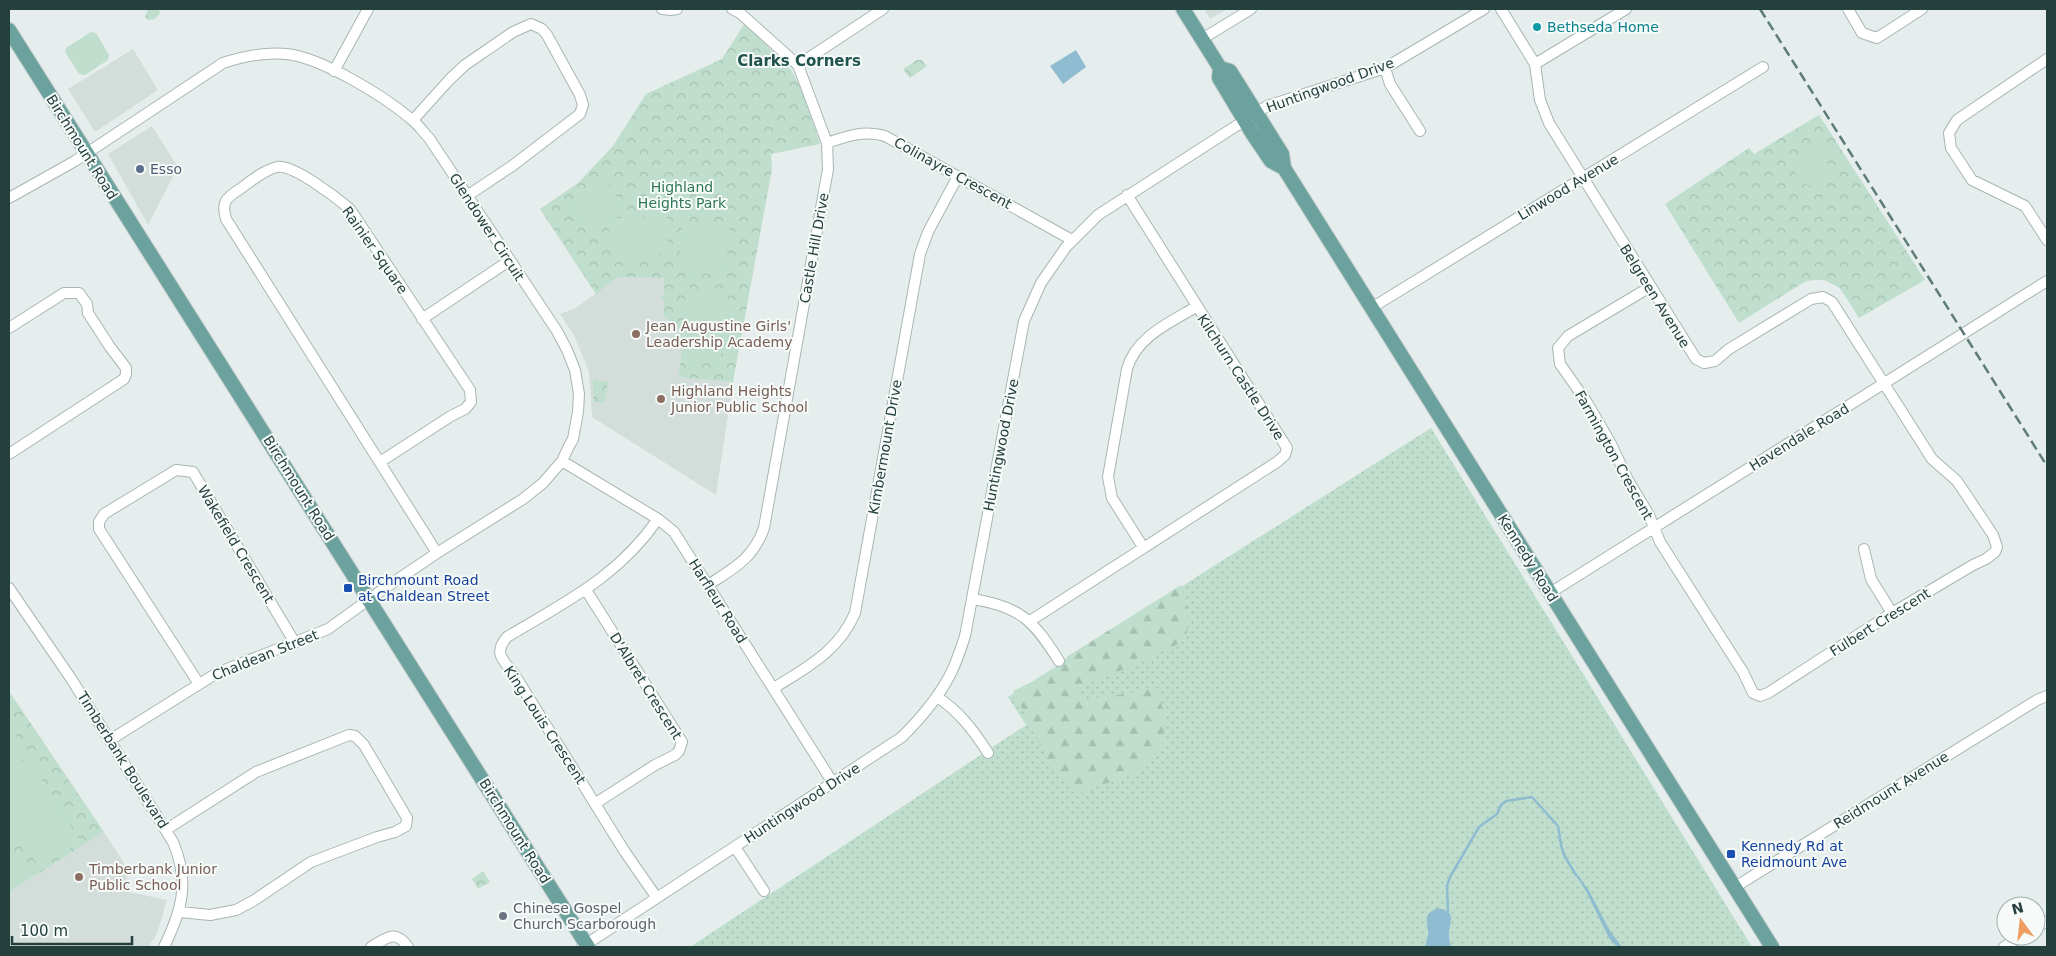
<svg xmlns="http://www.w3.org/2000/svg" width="2056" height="956" font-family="'DejaVu Sans',sans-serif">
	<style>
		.built { fill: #d3dedb }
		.grass { fill: url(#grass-dots) }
		.forest { fill: url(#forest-firs) }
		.park { fill: url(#park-crowns) }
		.garden { fill: #bfdecd }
		.water { fill: #8fbcd1 }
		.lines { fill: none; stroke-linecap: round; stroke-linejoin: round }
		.stream { stroke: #8fbcd1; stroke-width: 2.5 }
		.minor-casing { stroke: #a7b6b4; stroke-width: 12 }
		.major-casing { stroke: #c2cac9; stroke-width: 16 }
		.minor { stroke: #fff; stroke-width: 10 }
		.major { stroke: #6ba29e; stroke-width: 14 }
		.rail { stroke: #5f7b78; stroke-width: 2.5; stroke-dasharray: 10 5; stroke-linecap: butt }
		.culture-dot { fill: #0f9aa8; stroke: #f6faf9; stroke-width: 2 }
		.service-dot { fill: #5c6f8a; stroke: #f6faf9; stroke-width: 2 }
		.education-dot { fill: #8d6e63; stroke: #f6faf9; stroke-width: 2 }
		.transit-dot { fill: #1a4fb4; stroke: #f6faf9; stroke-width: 2 }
		.worship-dot { fill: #6b7280; stroke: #f6faf9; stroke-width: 2 }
		.labels { text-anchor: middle; stroke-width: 4; stroke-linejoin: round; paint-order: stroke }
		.culture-label { font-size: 14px; fill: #0d838f; stroke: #f6faf9; text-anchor: start }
		.street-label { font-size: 14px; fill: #24403d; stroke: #f6faf9 }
		.service-label { font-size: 14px; fill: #4e5e75; stroke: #f6faf9; text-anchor: start }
		.park-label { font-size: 14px; fill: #2f7657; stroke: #f6faf9 }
		.education-label { font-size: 14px; fill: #785e54; stroke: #f6faf9; text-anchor: start }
		.transit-label { font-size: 14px; fill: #164399; stroke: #f6faf9; text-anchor: start }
		.worship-label { font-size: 14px; fill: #5b616d; stroke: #f6faf9; text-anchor: start }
		.neighbourhood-label { font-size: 15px; font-weight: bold; fill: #20524e; stroke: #f6faf9 }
	</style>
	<defs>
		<pattern id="grass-dots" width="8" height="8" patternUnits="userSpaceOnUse" patternTransform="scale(1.25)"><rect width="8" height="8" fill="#bfdecd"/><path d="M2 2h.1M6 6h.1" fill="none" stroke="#a4c0b1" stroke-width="1.8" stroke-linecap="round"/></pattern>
		<pattern id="forest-firs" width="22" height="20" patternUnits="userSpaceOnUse" patternTransform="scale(1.25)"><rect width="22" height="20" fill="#bfdecd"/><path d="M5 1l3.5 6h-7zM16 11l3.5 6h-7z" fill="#a4c0b1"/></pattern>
		<pattern id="park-crowns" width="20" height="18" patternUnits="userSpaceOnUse" patternTransform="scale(1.25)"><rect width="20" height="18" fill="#bfdecd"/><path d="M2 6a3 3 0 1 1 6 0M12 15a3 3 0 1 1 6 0" fill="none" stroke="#a4c0b1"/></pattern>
	</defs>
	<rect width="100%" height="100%" fill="#e5eeec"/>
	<path class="built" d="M1204 9H1227L1210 19Z
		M133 49 158 90 95 132 68 89Z
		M152 126 178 167 148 225 108 154Z
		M618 277 664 278 688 321 678 376 733 382 716 495 592 417 589 372 574 335 560 314 576 308Z
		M104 832 124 863 129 892 167 900 157 934 148 947H12L9 942V892Z"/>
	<path class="grass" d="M1431 428 1752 947H690L1026 725 1008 697Z"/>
	<path class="forest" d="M1181 585 1189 612 1186 640 1142 662 1074 689 1081 701 1155 689 1165 713 1164 742 1132 775 1096 787 1087 796 1056 775 1013 691 1054 671 1068 656Z"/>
	<path class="park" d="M148 9H159L160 13 155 19 148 20 145 17Z
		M745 23 791 70 802 90 820 144 771 154 772 169 733 382 678 377 684 341 681 343 678 327 664 317V300L661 296H664V278L618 277 596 294 540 209 578 183 613 146 646 94 722 59Z
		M917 60H922L927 66 910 78 903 69Z
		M1819 115 1925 280 1859 318 1840 288 1824 280H1815L1806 281 1739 323 1665 204 1749 148 1754 154Z
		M593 380 608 382 605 403 594 402Z
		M9 691 104 832 9 892Z
		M483 871 490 882 478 889 472 879Z"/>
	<path class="garden" d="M91 32 96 33 109 55 108 60 85 75 79 74 65 52 66 48Z
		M1819 146C1825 156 1832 169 1829 180L1819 187C1806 186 1799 182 1794 170Z
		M607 182 623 208 586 231 570 205Z
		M667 217 668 254 610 255 609 218Z
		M682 222 730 223 726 275 679 272Z
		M689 291 728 296 720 365 681 359Z
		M9 725 29 756 9 768Z
		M30 762 81 842 39 868 9 819V775Z
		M9 848 27 877 9 889Z"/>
	<path class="water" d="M1076 50 1086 67 1063 84 1050 66Z
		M1576 875H1578L1589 891 1610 931 1622 947H1617L1609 938 1587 893Z
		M1437 908C1458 911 1449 921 1449 935 1449 939 1450 943 1451 947H1425C1426 941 1429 936 1428 931 1427 917 1423 916 1437 908Z"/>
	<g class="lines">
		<path class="stream" d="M1448 911 1447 886 1450 877 1479 827 1497 814 1501 805 1506 801 1532 797 1558 826 1561 845 1565 857 1576 875"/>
		<defs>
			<path id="minor" d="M662 9 671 10 677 9
				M1501 9 1535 64 1540 100 1549 123 1696 359 1704 363 1715 361 1729 349 1811 299 1823 297 1832 302 1932 459 1957 481 1993 535 1997 547 1995 552 1986 559 1973 565 1892 613 1768 693 1760 696 1753 693 1743 672 1660 542 1649 515 1628 480 1610 442 1586 401 1560 364 1558 348 1568 336 1650 287
				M1848 9 1862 33 1877 38 1922 9
				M1202 39 1251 9
				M2047 59 1957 120 1949 133 1951 148 1972 180 2025 206 2047 240
				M1535 64 1626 9
				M798 65 883 9
				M1385 68 1390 84 1420 131
				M334 71 368 9
				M413 120 450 79 465 65 513 32 531 24 542 29 547 35 580 95 583 105 580 114 512 166 467 196
				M827 143C847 136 864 130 885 136L1072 240
				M9 198 75 161 223 63C244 56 265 52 287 54 322 58 384 96 411 119 418 124 423 132 429 138L557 331 567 350 575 370 579 394 578 412 573 439 568 448 562 461 543 483 523 499 437 553 382 590 328 629 217 673 110 740
				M1373 307 1763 67
				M422 319 509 261
				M9 328 64 293H79L87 304 88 313 110 347 126 368V374L124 379 9 454
				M562 461 658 519 674 532 833 783
				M380 462 451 416 465 409 471 402 470 390 350 209C337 198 293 164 277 167 264 170 251 181 240 189 226 198 221 202 226 219L437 553
				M1143 547 1112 498 1108 477 1127 369C1136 337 1169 323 1196 307
				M1864 549 1871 579 1892 613
				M708 585C734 568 753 559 764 528L828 169 827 143 798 65 740 13 732 9
				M9 588 72 680 173 842C190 882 182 910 164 947
				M586 590 682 742 679 751 675 755 655 765 596 803
				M1550 593 2047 281
				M972 599C1020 606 1034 621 1059 661
				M1030 621 1277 462 1285 455 1287 448 1127 195
				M199 684 99 529V522L104 514 176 470 193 472 295 643
				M774 688C807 667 839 651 855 613L920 254 928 232 958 176
				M937 697C959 711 974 731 988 753
				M167 829 256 772 349 735 355 736 364 745 407 818 406 826 395 832 377 837 311 862 253 901 236 910 210 915 180 912
				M735 847 764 891
				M1735 887 2037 700 2047 696
				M657 898 625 852 514 674C503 660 493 653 507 637 565 602 618 577 658 519
				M2036 928 2047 921
				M371 947C387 938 395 929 408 947
				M582 947 902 737C921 718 939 697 951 673 957 661 961 648 965 636L1024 321 1041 283 1066 247 1098 215 1267 106 1385 68 1484 9
				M2004 947 2022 936"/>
			<path id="major" d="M1183 9 1220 68 1230 71 1282 154 1284 168 1772 947
				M9 30 588 947
				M1220 68 1219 78 1252 133 1271 161 1284 168"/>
		</defs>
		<use href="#minor" class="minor-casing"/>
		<use href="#major" class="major-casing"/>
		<use href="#minor" class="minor"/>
		<use href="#major" class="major"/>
		<path class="rail" d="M1760 9 2047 466"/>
	</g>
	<circle class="culture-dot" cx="1537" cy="27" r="5"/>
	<circle class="service-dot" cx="140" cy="169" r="5"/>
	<g class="education-dot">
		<circle cx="636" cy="334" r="5"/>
		<circle cx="661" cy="399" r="5"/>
		<circle cx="79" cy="877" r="5"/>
	</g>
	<g class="transit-dot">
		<rect x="343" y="583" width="10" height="10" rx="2.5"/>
		<rect x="1726" y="849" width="10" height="10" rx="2.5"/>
	</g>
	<circle class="worship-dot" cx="503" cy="916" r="5"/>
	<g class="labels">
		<g class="culture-label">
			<text x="1547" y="32">Bethseda Home</text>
		</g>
		<g class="street-label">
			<text transform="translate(1330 85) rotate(-20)" y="5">Huntingwood Drive</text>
			<text transform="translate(82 147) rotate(58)" y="5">Birchmount Road</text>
			<text transform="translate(953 173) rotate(29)" y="5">Colinayre Crescent</text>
			<text transform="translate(1568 187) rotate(-31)" y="5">Linwood Avenue</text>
			<text transform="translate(487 227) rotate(57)" y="5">Glendower Circuit</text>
			<text transform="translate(814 248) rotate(-80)" y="5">Castle Hill Drive</text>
			<text transform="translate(375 250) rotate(55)" y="5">Rainier Square</text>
			<text transform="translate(1655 296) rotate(58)" y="5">Belgreen Avenue</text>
			<text transform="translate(1241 377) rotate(57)" y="5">Kilchurn Castle Drive</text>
			<text transform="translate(1799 437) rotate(-32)" y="5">Havendale Road</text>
			<text transform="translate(1001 445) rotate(-79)" y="5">Huntingwood Drive</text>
			<text transform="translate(885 447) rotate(-80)" y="5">Kimbermount Drive</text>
			<text transform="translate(1614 455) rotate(61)" y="5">Farmington Crescent</text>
			<text transform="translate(299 488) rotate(58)" y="5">Birchmount Road</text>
			<text transform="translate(236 544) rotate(59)" y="5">Wakefield Crescent</text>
			<text transform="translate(1528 558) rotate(58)" y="5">Kennedy Road</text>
			<text transform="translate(718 601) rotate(58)" y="5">Harfleur Road</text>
			<text transform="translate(1880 622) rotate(-32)" y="5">Fulbert Crescent</text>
			<text transform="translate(265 655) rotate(-22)" y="5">Chaldean Street</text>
			<text transform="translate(646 686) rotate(58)" y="5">D'Albret Crescent</text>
			<text transform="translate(545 725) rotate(57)" y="5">King Louis Crescent</text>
			<text transform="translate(123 760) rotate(58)" y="5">Timberbank Boulevard</text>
			<text transform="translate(1891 790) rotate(-32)" y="5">Reidmount Avenue</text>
			<text transform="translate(802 803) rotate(-33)" y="5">Huntingwood Drive</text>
			<text transform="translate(515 831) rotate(58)" y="5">Birchmount Road</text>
		</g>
		<g class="service-label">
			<text x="150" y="174">Esso</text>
		</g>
		<g class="park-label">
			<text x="682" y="192">Highland<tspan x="682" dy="16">Heights Park</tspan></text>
		</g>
		<g class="education-label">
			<text x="646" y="331">Jean Augustine Girls'<tspan x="646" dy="16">Leadership Academy</tspan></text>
			<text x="671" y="396">Highland Heights<tspan x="671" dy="16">Junior Public School</tspan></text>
			<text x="89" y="874">Timberbank Junior<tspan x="89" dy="16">Public School</tspan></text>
		</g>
		<g class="transit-label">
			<text x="358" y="585">Birchmount Road<tspan x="358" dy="16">at Chaldean Street</tspan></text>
			<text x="1741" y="851">Kennedy Rd at<tspan x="1741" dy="16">Reidmount Ave</tspan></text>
		</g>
		<g class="worship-label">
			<text x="513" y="913">Chinese Gospel<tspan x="513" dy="16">Church Scarborough</tspan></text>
		</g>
		<g class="neighbourhood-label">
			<text x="799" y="66">Clarks Corners</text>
		</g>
	</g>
	<rect width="2056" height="956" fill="none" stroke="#24403d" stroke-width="20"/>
	<g transform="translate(2021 921) rotate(345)"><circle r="24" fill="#f6faf9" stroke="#a2b0ae"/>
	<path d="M0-4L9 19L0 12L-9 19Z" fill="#ef9d62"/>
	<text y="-8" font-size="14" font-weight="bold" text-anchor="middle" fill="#24403d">N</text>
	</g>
	<path d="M12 936v8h120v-8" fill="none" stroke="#24403d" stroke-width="2.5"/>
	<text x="20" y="936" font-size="15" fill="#24403d" stroke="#f6faf9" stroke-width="4" paint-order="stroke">100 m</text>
</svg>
